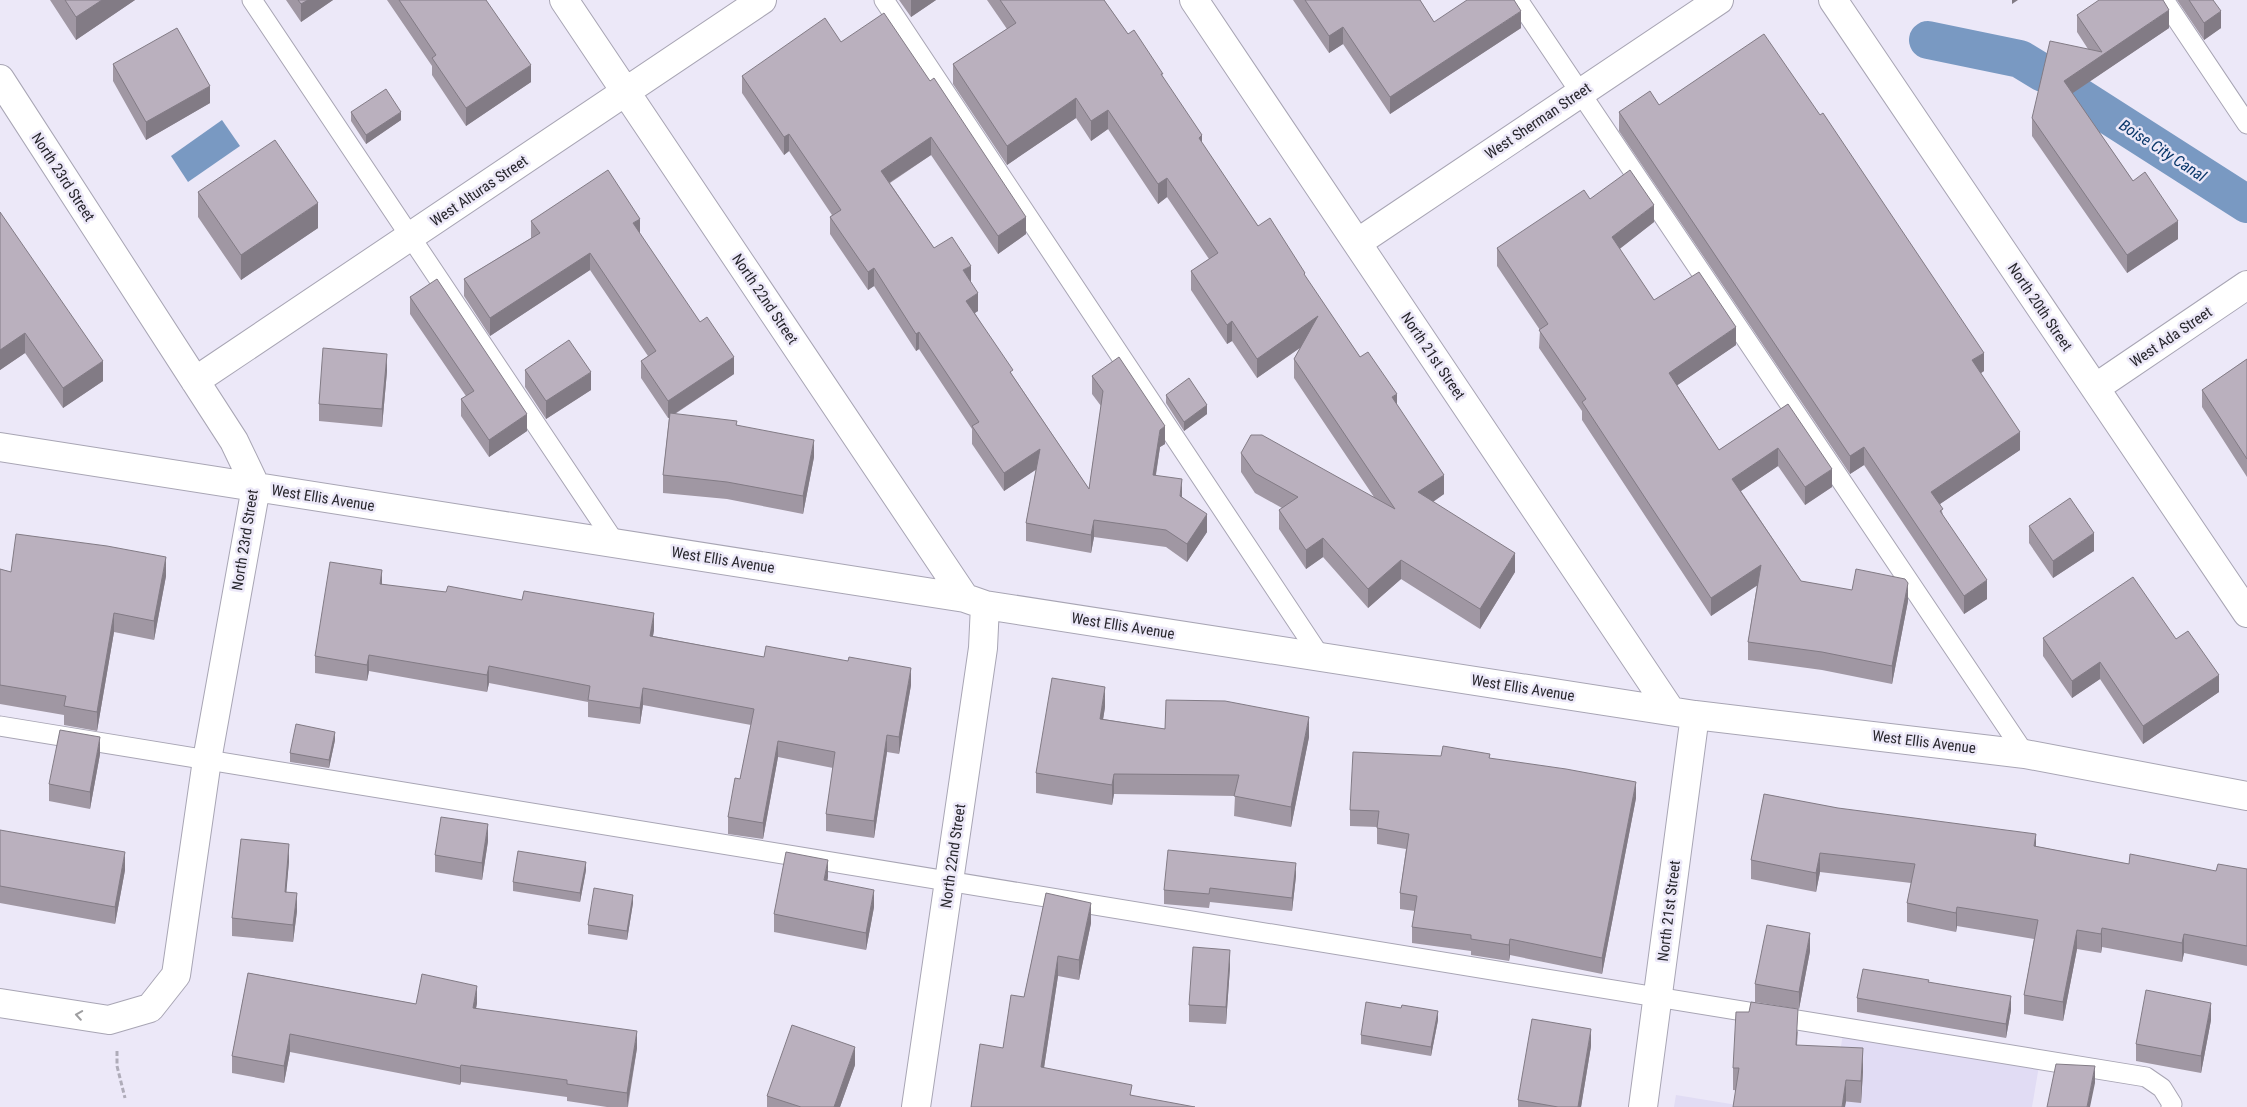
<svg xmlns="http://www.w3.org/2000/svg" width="2247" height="1107" font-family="'Roboto Condensed',sans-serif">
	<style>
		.built { fill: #e1dcf4 }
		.water { fill: #7999c2 }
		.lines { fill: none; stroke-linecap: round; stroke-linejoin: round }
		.canal { stroke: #7999c2; stroke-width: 38 }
		.service-casing { stroke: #a8a5b4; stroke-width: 21 }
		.minor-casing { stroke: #a8a5b4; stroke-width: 30 }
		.path { stroke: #afacb9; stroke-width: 3; stroke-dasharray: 5 2.5; stroke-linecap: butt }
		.service { stroke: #fff; stroke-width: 19 }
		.minor { stroke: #fff; stroke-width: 28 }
		.wall { fill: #a097a3 }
		.shaded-wall { fill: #827b85 }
		.building { fill: #bab0be; stroke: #827b85 }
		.oneway { stroke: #9e9ea0 }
		.labels { text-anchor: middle; stroke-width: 5; stroke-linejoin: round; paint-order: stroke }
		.street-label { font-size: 15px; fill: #28272d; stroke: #ece8f8 }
		.water-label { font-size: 16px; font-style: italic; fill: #09376a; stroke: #ece8f8 }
	</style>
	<rect width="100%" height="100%" fill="#ece8f8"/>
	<path class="built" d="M1843 1034 2039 1066 2032 1107H1831Z
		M1676 1095 1749 1107H1674Z"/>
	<path class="water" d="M222 120 240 146 188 182 171 156Z"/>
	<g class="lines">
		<path class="canal" d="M1928 40 2020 59 2043 73
			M2078 96 2247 204"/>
		<defs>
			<path id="service" d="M252 0 616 544
				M884 0 1320 656
				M1518 0 2025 754
				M2164 0 2247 124
				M0 726 2146 1077 2162 1088 2172 1104 2171 1107"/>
			<path id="minor" d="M564 0 965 598
				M1194 0 1671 711
				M1833 0 2247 613
				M0 79 234 441 256 487 207 760 176 975 150 1008 109 1020 0 1003
				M1357 243 1719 0
				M195 381 762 0
				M2095 388 2247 285
				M0 447 965 598 985 605 1695 715 2025 754 2247 796
				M916 1107 983 648 985 605
				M1643 1107 1695 715"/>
		</defs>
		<use href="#service" class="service-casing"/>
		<use href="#minor" class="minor-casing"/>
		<path class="path" d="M117 1051V1066L125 1098"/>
		<use href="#service" class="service"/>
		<use href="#minor" class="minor"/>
	</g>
	<path class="wall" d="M50 0H135L76 40Z
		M286 0H333L301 22Z
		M387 0H486L531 82 466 126 432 75V66Z
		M899 0H936L911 17Z
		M987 0H1104L1128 34 1163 77 1202 143 1258 226 1305 277 1360 357 1397 405 1444 494 1433 502 1515 572 1480 629 1401 579 1368 608 1323 557 1306 569 1279 529V510L1282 508 1255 493 1241 472V453L1374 497 1294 378V359L1300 348 1257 378 1232 341 1227 344 1191 290V271L1209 259 1167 197 1158 204 1108 129 1091 141 1076 118 1007 165 953 84V64L1007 29Z
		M1293 0H1420L1434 22 1521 28 1390 114 1343 44 1329 53Z
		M2177 0H2213L2221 28 2204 40Z
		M2077 15 2169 28 2072 93 2133 181 2178 239 2127 273 2032 136V118L2088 49 2077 32Z
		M841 42 1026 234 998 254 931 155 890 183 934 248 971 282 978 311 975 313 1013 376 1089 489 1101 406 1092 394V376L1165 444 1160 447 1156 475 1182 497 1207 532 1187 562 1166 547 1094 537 1091 553 1026 541V523L1036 469 1004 491 972 444V429L919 349 916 351 874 286 868 290 830 234V217L832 215 789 151 784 155 742 93V76Z
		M113 64 210 103 146 140 113 81Z
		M1659 105 1984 371 1981 373 2020 450 1940 504 1943 515 1987 599 1964 614 1864 465 1850 474 1619 131V112Z
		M351 112 401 120 366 144 351 121Z
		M198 192 318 228 241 280 198 217Z
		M1590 199 1654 222 1619 249 1654 300 1736 345 1677 385 1719 450 1788 404 1832 487 1805 505 1778 466 1741 491 1801 581 1908 601 1892 684 1822 670 1748 660V642L1757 585 1711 616 1582 420V411L1539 348 1540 330 1497 266V248Z
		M0 212 103 381 63 408 25 353 0 370Z
		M531 221 640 234 734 374 675 414 737 425 814 457 803 514 727 499 663 493V475L669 418H668L641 378V361L648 356 590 270 490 336 464 296V279L531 238Z
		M410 297 527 431 489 457 461 416V399L466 396 410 314Z
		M2247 359V477L2202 407V390Z
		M525 370 591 390 546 419 525 387Z
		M387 371 382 427 319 421V404Z
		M1166 395 1207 414 1184 431 1166 403Z
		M2029 526 2094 551 2053 578 2029 543Z
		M0 569 11 572 166 576 154 640 114 632 97 731 64 725V715L0 704Z
		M382 584 654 630 653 636 911 685 899 754 887 752 874 838 826 831V814L833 768 778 757 763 839 728 834V817L740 779 751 725 643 705 640 724 588 717V702L489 683 487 692 369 671 367 681 315 673V656Z
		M2043 638 2176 639 2219 692 2143 744 2100 679 2072 698 2043 656Z
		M1105 707 1103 719 1165 729 1309 737 1291 827 1234 816 1235 796 1114 794 1112 805 1036 793V773Z
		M335 740 329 768 290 762V753Z
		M100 754 90 809 49 801V784Z
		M1490 759 1636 798 1602 974 1510 955 1509 961 1471 955V951L1412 943V927L1415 911 1400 909V893L1406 849 1377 844V827L1350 826V810Z
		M1764 794 2129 864 2216 871 2247 869V966L2184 953 2182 962 2102 947 2101 953 2077 949 2063 1021 2024 1014V995L2034 939 1957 926 1956 932 1907 922V903L1911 883 1820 872 1816 892 1751 879V860Z
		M0 830 125 870 115 924 0 903Z
		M488 841 482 880 435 872V855Z
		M289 861 286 892 297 911 293 942 232 936V918Z
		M586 870 580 902 513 891V882Z
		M1296 876 1292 911 1210 902 1209 908 1164 904V890Z
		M828 877 827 881 874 907 866 950 774 932V914Z
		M1046 893 1091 923 1079 980 1058 976 1044 1068 1132 1095 971 1107 1003 1048 1024 997Z
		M633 903 627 940 588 934V925Z
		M1810 951 1799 1009 1755 1002V984Z
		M1230 967 1226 1024 1189 1022V1005Z
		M248 973 416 1004 477 1003 476 1008 637 1048 628 1107H607L567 1101V1097L461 1082 460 1085 290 1052 284 1083 232 1073V1056Z
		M1929 982 2011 1010 2006 1038 1857 1012V998Z
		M1438 1020 1431 1056 1361 1044V1035Z
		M2211 1020 2201 1073 2136 1061V1044Z
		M1798 1031 1797 1045 1863 1071 1861 1103 1733 1090V1068Z
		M1591 1046 1581 1107H1518V1100Z
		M855 1065 840 1107H767V1096Z"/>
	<path class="shaded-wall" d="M102 0H135L76 40V17Z
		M308 0H333L301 22V4Z
		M911 0H936L911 17Z
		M2012 0H2018L2012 4Z
		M2169 10V28L2064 99V81Z
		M1521 11V28L1390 114V97Z
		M2221 11V28L2204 40V23Z
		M1343 27V44L1329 53V36Z
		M531 65V82L466 126V108Z
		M210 86V103L146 140V122Z
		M1076 98V118L1007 165V146Z
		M1108 110V129L1091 141V121Z
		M401 112V120L366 144V135Z
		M789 134V151L784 155V137Z
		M1202 135V154L1199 138Z
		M931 137V155L881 188V171Z
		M1167 178V197L1158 204V184Z
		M318 203V228L241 280V255Z
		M1654 205V222L1612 255V237Z
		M1026 217V234L998 254V236Z
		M640 219V236L633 223Z
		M2178 221V239L2127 273V255Z
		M590 253V270L490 336V318Z
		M971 266V283L963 270Z
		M874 268V286L868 290V272Z
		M978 293V311L966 318V301Z
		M1318 316V335L1257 378V359Z
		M1232 321V341L1227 344V325Z
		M1736 327V345L1669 391V373Z
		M919 332V349L916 351V334Z
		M25 333V353L0 370V350Z
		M1984 353V371L1972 379V360Z
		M387 354V371L382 427V409Z
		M734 357V374L668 418V401Z
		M103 361V381L63 408V388Z
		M591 372V390L546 419V401Z
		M1397 394V413L1392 397Z
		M1207 405V414L1184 431V422Z
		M527 414V431L489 457V440Z
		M1165 426V444L1160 447 1153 492V475L1160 430Z
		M2020 432V450L1931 510V492Z
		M814 440V457L803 514V496Z
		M1864 447V465L1850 474V456Z
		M1778 448V466L1732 497V479Z
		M1040 449V467L1004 491V473Z
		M1832 469V487L1805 505V487Z
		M1444 475V494L1418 512V492Z
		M1182 479V497L1180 513V496Z
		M1207 514V532L1187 562V544Z
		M1094 520V537L1091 553V535Z
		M2094 533V551L2053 578V561Z
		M1323 538V557L1306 569V550Z
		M1515 553V572L1480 629V609Z
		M166 557V576L154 640V621Z
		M1401 560V579L1368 608V589Z
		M1761 565V583L1711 616V598Z
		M382 570V586L380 584Z
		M1987 580V599L1964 614V596Z
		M1908 583V601L1892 684V666Z
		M114 613V632L97 731V712Z
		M654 613V630L650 652V636Z
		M369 655V671L367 681V665Z
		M2100 662V679L2072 698V681Z
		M489 666V683L487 692V675Z
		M911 668V685L899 754V737Z
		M2219 675V692L2143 744V726Z
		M1105 687V707L1100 739V719Z
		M643 688V705L640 724V708Z
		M1309 717V737L1291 827V807Z
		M335 732V740L329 768V760Z
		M887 735V752L874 838V821Z
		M100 737V754L90 809V792Z
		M778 741V757L763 839V823Z
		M1114 774V794L1112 805V785Z
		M1636 782V798L1602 974V958Z
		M488 824V841L482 880V863Z
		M2036 834V853L2034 846Z
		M289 844V861L285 909V892Z
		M125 852V870L115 924V907Z
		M1820 853V872L1816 892V873Z
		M828 860V877L824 897V880Z
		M586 862V870L580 902V893Z
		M1296 863V876L1292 911V898Z
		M874 890V907L866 950V933Z
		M297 893V911L293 942V925Z
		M633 895V903L627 940V931Z
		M1091 903V923L1079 980V960Z
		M1957 907V926L1956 932V913Z
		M2102 928V947L2101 953V934Z
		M2077 930V949L2063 1021V1002Z
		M1810 933V951L1799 1009V992Z
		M2184 934V953L2182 962V943Z
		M1510 939V955L1509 961V945Z
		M1230 950V967L1226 1024V1007Z
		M1058 956V976L1041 1087V1067Z
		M477 986V1003L473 1025V1008Z
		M2011 996V1010L2006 1038V1024Z
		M2211 1003V1020L2201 1073V1056Z
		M1438 1011V1020L1431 1056V1047Z
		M1591 1029V1046L1581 1107H1578Z
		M637 1031V1048L627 1107V1093Z
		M290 1034V1052L284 1083V1066Z
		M855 1047V1065L840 1107H834Z
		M1863 1048V1071L1861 1103V1081Z
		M461 1065V1082L460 1085V1068Z
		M2095 1066V1083L2090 1107H2087Z
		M1846 1080V1102L1845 1107H1842Z"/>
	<path class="building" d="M65 0H102L76 17Z
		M298 0H308L301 4Z
		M399 0H486L531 65 466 108 432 58 436 55Z
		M1000 0H1104L1128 34 1134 30 1163 74H1161L1202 135 1199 138 1258 226 1270 218 1305 273 1304 274 1360 357 1368 352 1397 394 1392 397 1444 475 1418 492 1515 553 1480 609 1401 560 1368 589 1323 538 1306 550 1279 510 1298 497 1255 473 1241 453 1251 435H1262L1395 509 1294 359 1318 316 1257 359 1232 321 1227 325 1191 271 1218 253 1167 178 1158 184 1108 110 1091 121 1076 98 1007 146 953 64 1016 23Z
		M1305 0H1420L1434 22 1467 0H1514L1521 11 1390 97 1343 27 1329 36Z
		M2099 0H2163L2169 10 2064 81 2133 181 2145 172 2178 221 2127 255 2032 118 2050 41 2102 52 2077 15Z
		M2189 0H2213L2221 11 2204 23Z
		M884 13 930 81 934 78 1026 217 998 236 931 137 881 171 934 248 952 237 971 266 963 270 978 293 966 301 1013 370 1010 372 1089 489 1103 391 1092 376 1119 357 1165 426 1160 430 1153 475 1182 479 1180 496 1207 514 1187 544 1166 530 1094 520 1091 535 1026 523 1040 449 1004 473 972 426 979 422 919 332 916 334 874 268 868 272 830 217 841 210 789 134 784 137 742 76 825 18 841 42Z
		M177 28 210 86 146 122 113 64Z
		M1764 34 1820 115 1823 113 1984 353 1972 360 2020 432 1931 492 1943 509 1940 511 1987 580 1964 596 1864 447 1850 456 1619 112 1650 91 1659 105Z
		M386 89 401 112 366 135 351 112Z
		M275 140 318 203 241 255 198 192Z
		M608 170 640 219 633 223 700 322 707 317 734 357 668 401 641 361 656 351 590 253 490 318 464 279 540 233 531 221Z
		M1630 170 1654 205 1612 237 1654 300 1699 272 1736 327 1669 373 1687 401 1719 450 1788 404 1832 469 1805 487 1778 448 1732 479 1801 581 1852 590 1856 569 1905 579 1908 583 1892 666 1822 652 1748 642 1761 565 1711 598 1582 402 1586 399 1539 330 1548 324 1497 248 1584 190 1590 199Z
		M0 212 103 361 63 388 25 333 0 350Z
		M437 279 527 414 489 440 461 399 474 391 410 297Z
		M569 340 591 372 546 401 525 370Z
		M323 348 387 354 382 409 319 404Z
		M2247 359V459L2202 390Z
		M1189 378 1207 405 1184 422 1166 395Z
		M670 413 737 421 736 425 814 440 803 496 727 482 663 475Z
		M2070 498 2094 533 2053 561 2029 526Z
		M16 534 107 546 166 557 154 621 114 613 97 712 64 706 66 696 0 685V569L11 572Z
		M330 562 382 570 380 584 446 592 448 586 522 600 524 591 654 613 650 636 764 657 766 646 848 661 849 657 911 668 899 737 887 735 874 821 826 814 835 752 778 741 763 823 728 817 735 778 740 779 754 709 643 688 640 708 588 700 590 686 489 666 487 675 369 655 367 665 315 656Z
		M2133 577 2176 639 2188 631 2219 675 2143 726 2100 662 2072 681 2043 638Z
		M1052 678 1105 687 1100 719 1165 729 1166 700 1225 701 1309 717 1291 807 1234 796 1239 775 1114 774 1112 785 1036 773Z
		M296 724 335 732 329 760 290 753Z
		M60 730 100 737 90 792 49 784Z
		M1443 746 1490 754 1489 758 1566 769 1636 782 1602 958 1510 939 1509 945 1471 939V935L1412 927 1417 896 1400 893 1409 834 1377 828 1379 811 1350 810 1353 752 1441 756Z
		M1764 794 1838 808 2036 834 2034 846 2129 864 2130 854 2216 871 2218 864 2247 869V946L2184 934 2182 943 2102 928 2101 934 2077 930 2063 1002 2024 995 2038 920 1957 907 1956 913 1907 903 1915 864 1820 853 1816 873 1751 860Z
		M441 817 488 824 482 863 435 855Z
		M0 830 125 852 115 907 0 886Z
		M241 839 289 844 285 892 297 893 293 925 232 918Z
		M1168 850 1296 863 1292 898 1210 888 1209 894 1164 890Z
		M518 851 586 862 580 893 513 882Z
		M786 852 828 860 824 880 874 890 866 933 774 914Z
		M594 888 633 895 627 931 588 925Z
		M1046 893 1091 903 1079 960 1058 956 1041 1067 1132 1085 1130 1095 1195 1107H971L980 1044 1003 1048 1011 995 1024 997Z
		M1767 925 1810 933 1799 992 1755 984Z
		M1193 947 1230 950 1226 1007 1189 1005Z
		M1863 969 1929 980 1928 982 2011 996 2006 1024 1857 998Z
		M248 973 416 1004 422 974 477 986 473 1008 637 1031 627 1093 567 1084V1080L461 1065 460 1068 290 1034 284 1066 232 1056Z
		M2146 990 2211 1003 2201 1056 2136 1044Z
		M1366 1002 1401 1008 1402 1005 1438 1011 1431 1047 1361 1035Z
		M1751 1002 1798 1009 1796 1045 1863 1048 1861 1081 1846 1080 1842 1107H1733L1739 1068H1733L1736 1012H1749Z
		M1532 1019 1591 1029 1578 1107H1558L1518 1100Z
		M792 1025 855 1047 834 1107H801L767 1096Z
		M2056 1064 2095 1066 2087 1107H2047Z"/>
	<defs><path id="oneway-chevron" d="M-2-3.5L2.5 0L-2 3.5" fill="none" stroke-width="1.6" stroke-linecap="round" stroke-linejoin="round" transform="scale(1.25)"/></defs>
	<use class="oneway" href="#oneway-chevron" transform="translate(79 1015) rotate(-171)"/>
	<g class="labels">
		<g class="street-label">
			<text transform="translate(1538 121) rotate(-34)" y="5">West Sherman Street</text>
			<text transform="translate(63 177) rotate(57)" y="5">North 23rd Street</text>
			<text transform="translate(479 191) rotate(-34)" y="5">West Alturas Street</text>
			<text transform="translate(765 299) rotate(56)" y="5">North 22nd Street</text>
			<text transform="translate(2040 307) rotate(56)" y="5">North 20th Street</text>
			<text transform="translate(2171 337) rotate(-34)" y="5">West Ada Street</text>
			<text transform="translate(1433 356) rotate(56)" y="5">North 21st Street</text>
			<text transform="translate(323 498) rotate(9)" y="5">West Ellis Avenue</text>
			<text transform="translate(245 540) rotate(-81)" y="5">North 23rd Street</text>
			<text transform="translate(723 560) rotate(9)" y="5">West Ellis Avenue</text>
			<text transform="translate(1123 626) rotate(9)" y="5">West Ellis Avenue</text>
			<text transform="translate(1523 688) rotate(9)" y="5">West Ellis Avenue</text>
			<text transform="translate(1924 742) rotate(7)" y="5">West Ellis Avenue</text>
			<text transform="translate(953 856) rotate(-82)" y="5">North 22nd Street</text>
			<text transform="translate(1669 911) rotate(-83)" y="5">North 21st Street</text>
		</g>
		<g class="water-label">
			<text transform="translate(2163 150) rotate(33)" y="6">Boise City Canal</text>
		</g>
	</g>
</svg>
